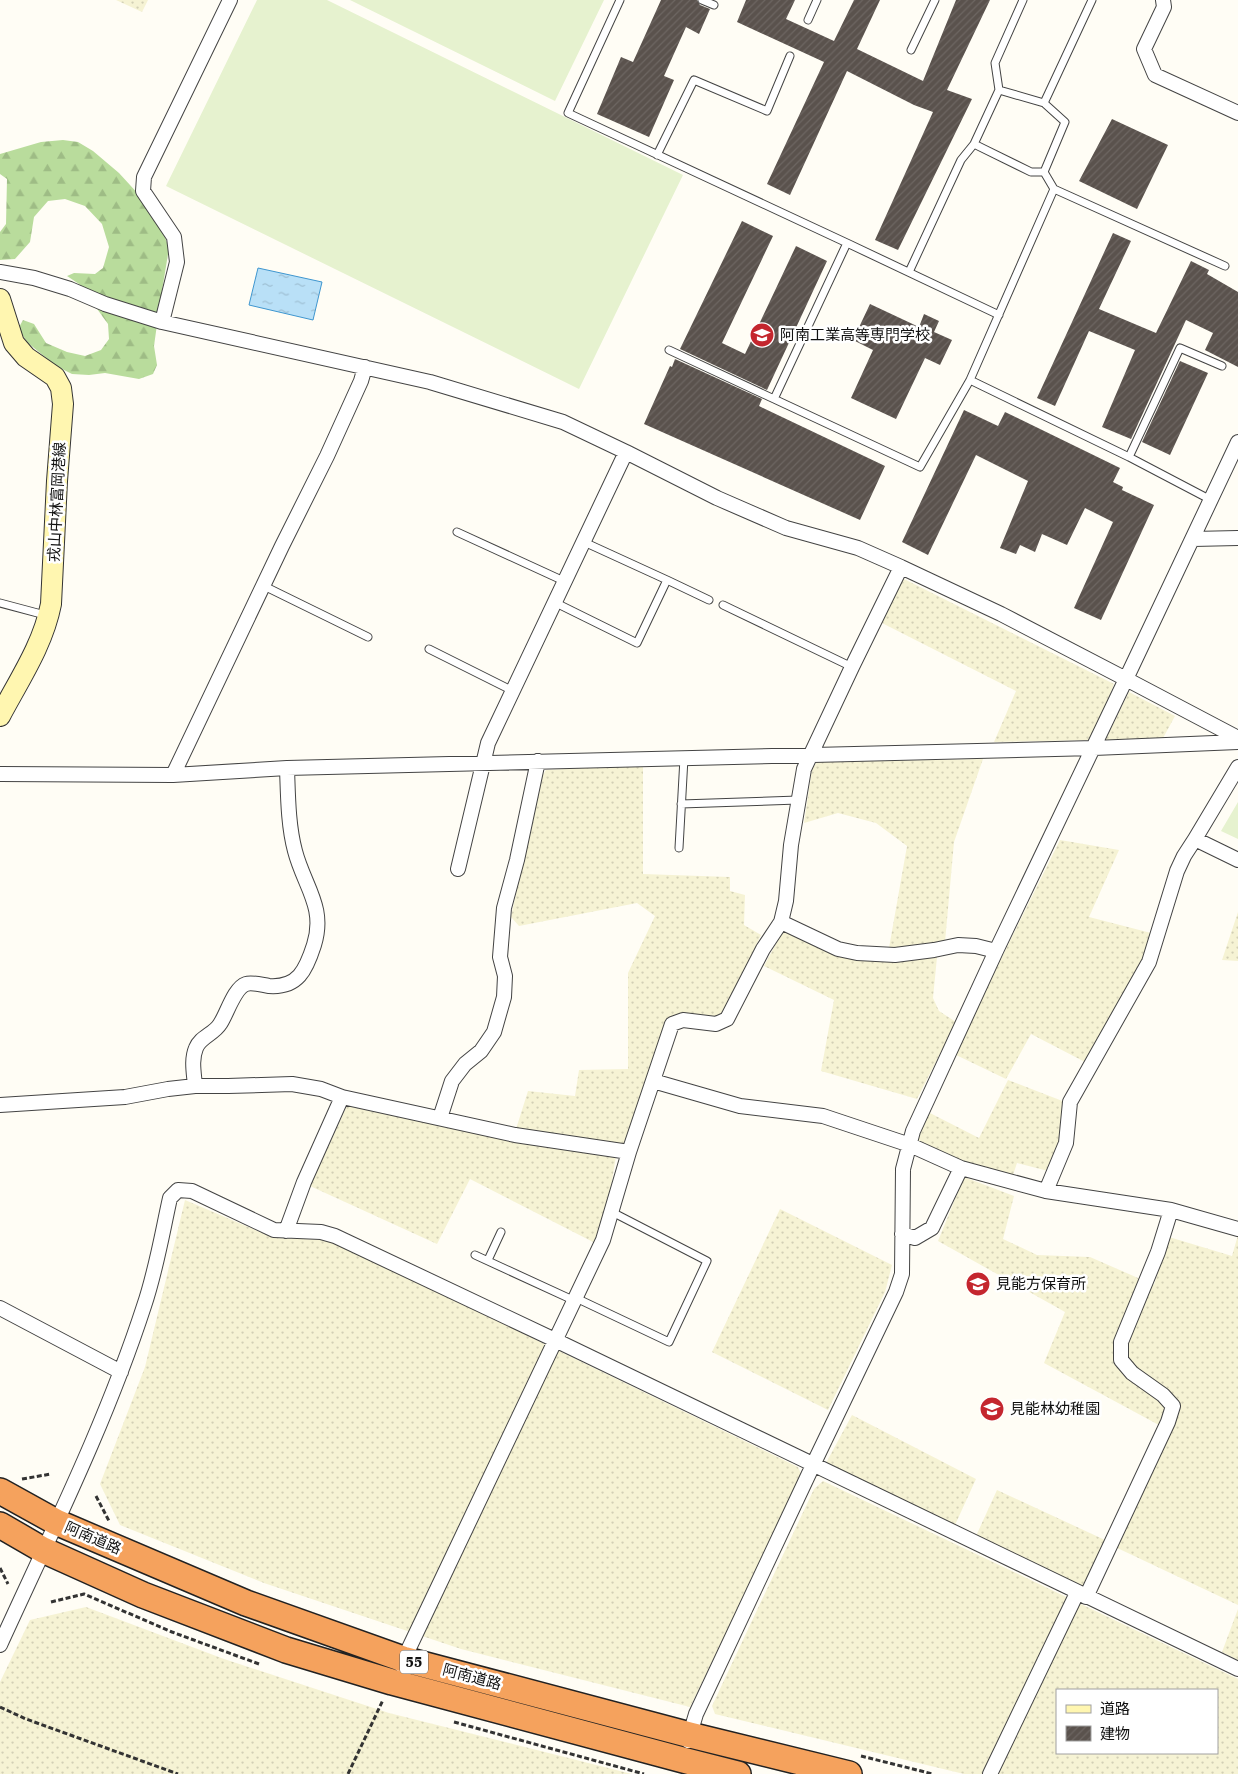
<svg xmlns="http://www.w3.org/2000/svg" width="1238" height="1774" font-family="'IBM Plex Serif','Noto Sans JP',serif">
	<style>
		.farmland { fill: url(#farmland-dots); fill-rule: evenodd }
		.forest { fill: url(#forest-firs) }
		.pitch { fill: #e6f2cf }
		.water { fill: url(#water-ripples); stroke: #3f96cf }
		.building { fill: url(#building-hatch) }
		.lines { fill: none; stroke-linecap: round; stroke-linejoin: round }
		.lane-casing { stroke: #444; stroke-width: 9 }
		.street-casing { stroke: #444; stroke-width: 16 }
		.secondary-casing { stroke: #333; stroke-width: 22 }
		.highway-casing { stroke: #222; stroke-width: 28 }
		.path { stroke: #333; stroke-width: 3; stroke-dasharray: 5 2.5; stroke-linecap: butt }
		.lane { stroke: #fff; stroke-width: 7 }
		.street { stroke: #fff; stroke-width: 14 }
		.secondary { stroke: #fff6b0; stroke-width: 20 }
		.highway { stroke: #f5a25d; stroke-width: 25 }
		.labels { text-anchor: middle; stroke-width: 5; stroke-linejoin: round; paint-order: stroke }
		.shield { fill: #fff; stroke: #585858; stroke-width: 1 }
		.shield-label { font-size: 14px; font-weight: bold; fill: #111 }
		.poi-label { font-size: 15px; fill: #111; stroke: #fff; text-anchor: start }
		.street-label { font-size: 15px; fill: #111; stroke: #fff }
	</style>
	<defs>
		<pattern id="farmland-dots" width="8" height="8" patternUnits="userSpaceOnUse" patternTransform="scale(1.25)"><rect width="8" height="8" fill="#f6f3d4"/><path d="M2 2h.1M6 6h.1" fill="none" stroke="#d2cfb5" stroke-width="1.8" stroke-linecap="round"/></pattern>
		<pattern id="forest-firs" width="22" height="20" patternUnits="userSpaceOnUse" patternTransform="scale(1.25)"><rect width="22" height="20" fill="#b9dc9c"/><path d="M5 1l3.5 6h-7zM16 11l3.5 6h-7z" fill="#9ebc85"/></pattern>
		<pattern id="water-ripples" width="26" height="14" patternUnits="userSpaceOnUse" patternTransform="scale(1.25)"><rect width="26" height="14" fill="#b9e0f7"/><path d="M2 4q2-2 4 0t4 0M15 11q2-2 4 0t4 0" fill="none" stroke="#9ebfd3"/></pattern>
		<pattern id="building-hatch" width="6" height="6" patternUnits="userSpaceOnUse" patternTransform="scale(1.25)"><rect width="6" height="6" fill="#5a524d"/><path d="M-1 1l2-2M0 6l6-6M5 7l2-2" fill="none" stroke="#6d6662"/></pattern>
	</defs>
	<rect width="100%" height="100%" fill="#fffdf5"/>
	<path class="farmland" d="M116 0H148L142 12Z
		M902 578 1114 684 1094 735 1089 740 994 742 1016 691 882 623Z
		M1129 692 1175 716 1162 740 1104 743Z
		M983 759 954 842 945 942 898 948H889L907 846 876 823 838 813 804 823 812 769 817 762Z
		M643 765V874L730 877V891L745 895 744 925 761 935 725 1010 718 1016 684 1015 672 1016 624 1145 516 1129 528 1091 575 1096 579 1070 628 1069V973L655 916 637 903 519 926 511 917 541 778 546 770Z
		M1060 840 1119 850 1089 917 1151 933 1143 962 1085 1062 1031 1034 1006 1079 954 1054Z
		M1238 912V961L1222 960Z
		M783 931 847 958 898 961 937 957 933 998 939 1011 956 1022 917 1099 821 1071 834 1000 764 966Z
		M1008 1080 1065 1102 1059 1150 1048 1171 1017 1163 1012 1178 966 1163 917 1140 928 1112 979 1138Z
		M347 1106 500 1138 616 1156 609 1198 595 1243 470 1179 437 1244 310 1186Z
		M964 1177 1014 1196 1003 1239 1037 1255 1090 1257 1154 1285 1169 1237 1232 1256 1238 1235V1605L1113 1546 1170 1431 1044 1363 1065 1312 938 1241Z
		M185 1200 274 1238 330 1240 798 1467 802 1476 690 1707 461 1649 264 1583 120 1525 100 1484 145 1367Z
		M780 1209 892 1265 885 1292 828 1410 712 1352Z
		M852 1415 976 1479 955 1525 826 1463Z
		M823 1481 1238 1679V1774H964L715 1714 712 1706 814 1489ZM1057 1690H1217V1753H1057Z
		M997 1490 1105 1540 1083 1588 976 1536Z
		M86 1607 224 1659 389 1713 632 1774H0V1682L30 1620Z
		M1238 1609V1660L1222 1652Z"/>
	<path class="forest" d="M63 140 78 142 93 151 119 173 141 197 163 232 169 248 160 303 154 346 157 365 153 374 139 379 105 373 89 375 72 374 56 366 28 343 18 329 23 320 34 324 46 343 67 352 85 356 101 350 109 339 108 324 79 284 67 276 74 273 95 274 103 268 109 247 102 224 85 206 65 199 48 201 34 217 30 242 15 259 0 260V232L6 224 7 179 0 174V154L41 142Z"/>
	<path class="pitch" d="M257 0H327L683 175 579 389 166 186Z
		M350 0H604L555 101Z
		M1238 802V839L1221 831Z"/>
	<path class="water" d="M258 268 322 282 313 320 249 305Z"/>
	<path class="building" d="M661 0H697L700 5 710 9 699 34 686 27 664 76 674 80 649 137 597 114 621 57 633 62Z
		M746 0H795L786 19 834 41 854 0H880L857 49 923 81 956 0H990L947 90 972 99 898 250 875 240 933 112 914 105 847 71 790 195 767 184 824 62 737 22Z
		M1112 119 1168 145 1137 209 1079 181Z
		M742 221 773 236 722 343 745 354 796 246 827 261 767 390 680 349Z
		M1113 233 1131 241 1099 309 1156 333 1191 261 1209 270 1207 274 1238 292V367L1205 350 1213 333 1186 320 1131 439 1102 427 1135 350 1089 331 1055 406 1037 398Z
		M870 304 919 327 924 314 939 321 934 332 952 340 940 365 925 358 896 419 851 398 873 350 853 340Z
		M675 359 762 399 759 406 885 466 860 520 644 424 670 366 672 367Z
		M1180 361 1208 373 1170 455 1142 442Z
		M964 410 998 426 1005 412 1120 468 1113 482 1123 487 1122 490 1154 505 1101 620 1074 608 1113 522 1085 508 1067 545 1042 534 1035 552 1020 545 1016 554 1000 548 1028 481 976 455 928 555 902 542Z"/>
	<g class="lines">
		<defs>
			<path id="lane" d="M620 0 568 113 847 243
				M702 0 714 5
				M808 20 817 0
				M911 50 935 0
				M999 90 995 63 1023 0
				M1044 103 999 90 974 144 1031 172H1044
				M657 155 694 80 767 111 790 56
				M1054 189 1044 172 1065 122 1044 103 1092 0
				M909 272 961 160 974 144
				M669 350 920 467 970 380
				M774 399 847 243 999 315
				M1129 457 1180 348 1222 366
				M1211 500 1129 457 970 380 1054 189 1225 266
				M457 532 566 582
				M584 542 667 580
				M264 586 368 637
				M0 603 45 615
				M556 603 637 643 667 580 709 600
				M723 605 852 667
				M429 649 513 691
				M681 804 798 800
				M679 848 684 758
				M475 1255 575 1301
				M488 1260 501 1232
				M576 1298 669 1342 707 1261 612 1212"/>
			<path id="street" d="M1163 0 1164 7 1144 49 1155 75 1238 113
				M0 272 34 278 70 289 105 304 162 322 430 382 563 422 626 452 717 498 786 528 858 548 901 567 1001 614 1126 679 1238 442
				M162 322 177 262 174 237 143 191 144 177 230 0
				M1193 539 1238 538
				M1238 767 1195 839 1238 860
				M0 774 173 775 287 768 1094 748 1238 742
				M173 775 282 546 327 456 361 381 365 367
				M458 869 488 743 626 452
				M781 922 838 949 857 953 895 955 934 950 958 945 976 946 996 951
				M653 1081 740 1106 823 1116 910 1145 961 1168 1046 1191 1171 1210 1238 1229
				M195 1086C194 1073 191 1060 196 1048 200 1037 214 1034 220 1024 227 1014 234 988 246 984 252 982 262 985 269 986 298 988 306 970 314 945 326 907 304 886 295 851 288 825 288 795 287 768
				M0 1105 125 1097 168 1089 195 1086H228L292 1084 321 1089 342 1097 515 1135 629 1152
				M440 1118 452 1081 465 1064 481 1051 494 1032 504 997 505 976 500 957 504 908 517 860 538 761
				M1046 1191 1066 1143 1070 1102 1149 962 1177 871 1184 856 1195 839
				M286 1231 304 1182 342 1097
				M902 1234 915 1238 932 1228 961 1168
				M0 1308 121 1372
				M1086 1597 1168 1422 1173 1406 1163 1395 1132 1373 1121 1360V1342L1158 1252 1171 1210
				M0 1645C51 1533 106 1423 144 1306 156 1271 162 1234 170 1198L178 1190 192 1191 274 1230 321 1232 335 1236 555 1340 1238 1669
				M401 1665 603 1240 629 1152 672 1024 683 1020 716 1024 727 1019 763 949 781 922 786 901 791 845 804 769 852 667 901 567
				M688 1741 696 1714 813 1465 896 1292 902 1274 903 1169 913 1131 996 951 1126 679 1238 738
				M990 1774 1077 1593"/>
			<path id="secondary" d="M0 299 14 343 26 357 55 377 61 388 63 404 57 481 51 604C43 645 19 680 0 716"/>
			<path id="highway" d="M0 1491 56 1522 246 1603 403 1659 690 1735 849 1774
				M0 1525 43 1550 143 1595 286 1650 392 1682 683 1760 738 1774"/>
		</defs>
		<use href="#lane" class="lane-casing"/>
		<use href="#street" class="street-casing"/>
		<use href="#secondary" class="secondary-casing"/>
		<use href="#highway" class="highway-casing"/>
		<path class="path" d="M22 1479 51 1474
			M96 1496 109 1521
			M0 1568 8 1584
			M51 1602 84 1594 172 1632 259 1664
			M0 1707 26 1719 178 1774
			M454 1722 644 1774
			M861 1756 933 1774
			M348 1774 383 1700"/>
		<use href="#lane" class="lane"/>
		<use href="#street" class="street"/>
		<use href="#secondary" class="secondary"/>
		<use href="#highway" class="highway"/>
	</g>
	<defs>
		<symbol id="university-disc" viewBox="-11 -11 22 22"><circle r="9.5" fill="#c4262e" stroke="#fff"/><path d="M0-5L7-2L0 1L-7-2ZM-4 1L0 2.5L4 1V4Q0 6-4 4Z" fill="#fff"/></symbol>
		<symbol id="school-disc" viewBox="-11 -11 22 22"><circle r="9.5" fill="#c4262e" stroke="#fff"/><path d="M0-5L7-2L0 1L-7-2ZM-4 1L0 2.5L4 1V4Q0 6-4 4Z" fill="#fff"/></symbol>
	</defs>
	<g fill-rule="evenodd">
		<use href="#university-disc" x="748" y="321" width="28" height="28"/>
		<use href="#school-disc" x="964" y="1270" width="28" height="28"/>
		<use href="#school-disc" x="978" y="1395" width="28" height="28"/>
	</g>
	<g class="labels">
		<rect class="shield" x="400" y="1650.5" width="28" height="23" rx="4"/>
		<g class="shield-label">
			<text x="414" y="1667">55</text>
		</g>
		<g class="poi-label">
			<text x="780" y="340">阿南工業高等専門学校</text>
			<text x="996" y="1289">見能方保育所</text>
			<text x="1010" y="1414">見能林幼稚園</text>
		</g>
		<g class="street-label">
			<text transform="translate(57 502) rotate(-87)" y="5">戎山中林富岡港線</text>
			<text transform="translate(93 1538) rotate(23)" y="5">阿南道路</text>
			<text transform="translate(472 1677) rotate(15)" y="5">阿南道路</text>
		</g>
	</g>
	<rect x="1056" y="1689" width="162" height="65" fill="#ffffff" stroke="#a0a0a0"/>
	<rect x="1066" y="1705" width="25" height="8" fill="#fff6b0" stroke="#a0a0a0"/>
	<text x="1100" y="1714" font-size="15" fill="#111111">道路</text>
	<rect x="1066" y="1726" width="25" height="15" fill="url(#building-hatch)" stroke="#a0a0a0"/>
	<text x="1100" y="1739" font-size="15" fill="#111111">建物</text>
</svg>
